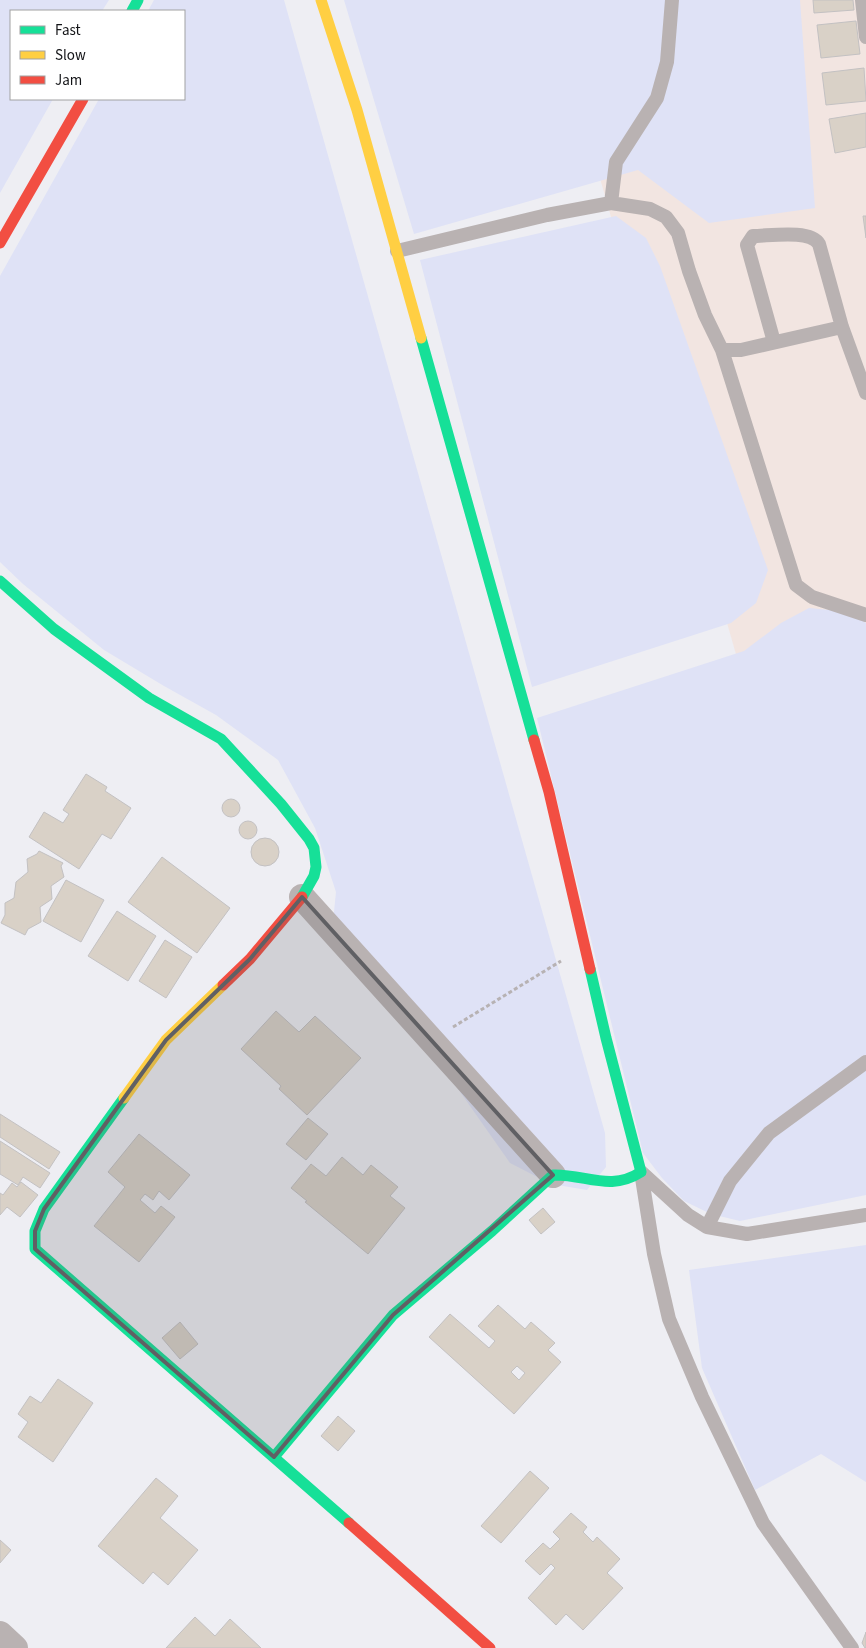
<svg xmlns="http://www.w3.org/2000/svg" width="866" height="1648" font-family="'Source Sans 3',sans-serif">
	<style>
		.commercial { fill: #f2e5e1 }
		.green { fill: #dfe2f6 }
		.building { fill: #d9d1c7; stroke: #c3c1c2; fill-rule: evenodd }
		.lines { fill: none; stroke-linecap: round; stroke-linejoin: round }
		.path { stroke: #b7b2b3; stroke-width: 3; stroke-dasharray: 4 2.5; stroke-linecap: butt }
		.lane { stroke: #b9b2b2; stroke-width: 14 }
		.street { stroke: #b9b2b2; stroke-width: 26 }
		.fast { stroke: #16e098; stroke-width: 11 }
		.slow { stroke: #ffcf43; stroke-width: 11 }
		.jam { stroke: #f24e42; stroke-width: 11 }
		.marked { fill: #606064; fill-opacity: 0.2; stroke: #606064; stroke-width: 4; stroke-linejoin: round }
	</style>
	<rect width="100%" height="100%" fill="#eeeef3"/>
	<path class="commercial" d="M549 0H866V1109Z"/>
	<path class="green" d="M0 0H109L102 11H11V99H53L0 193Z
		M154 0H284L605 1133 606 1167 587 1190 551 1184 510 1163 423 1039 332 931 336 892 315 828 278 760 216 715 164 686 104 650 23 584 0 562V276L99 99H184V11H148Z
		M344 0H800L815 208 709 223 638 170 414 234Z
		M616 216 646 238 660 266 768 570 756 603 731 623 532 687 420 260Z
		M809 608 851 612 866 623V1195L740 1221 711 1214 684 1201 662 1178 643 1153 537 718 744 651 781 623Z
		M866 1245V1482L821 1454 755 1490 702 1368 689 1270Z"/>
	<path class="building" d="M813 0H853L854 10 814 13Z
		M856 21 860 54 821 58 817 25Z
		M864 68 866 101 826 105 822 73Z
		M866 113V147L835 153 829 119Z
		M863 216H866V238Z
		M86 774 107 787 105 791 131 808 111 839 102 834 79 869 29 837 44 812 63 823 69 814 63 810Z
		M222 808a9 9 0 1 1 18 0a9 9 0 1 1-18 0Z
		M239 830a9 9 0 1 1 18 0a9 9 0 1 1-18 0Z
		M251 852a14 14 0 1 1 28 0a14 14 0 1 1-28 0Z
		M39 851 63 863 61 866 64 877 51 886 52 899 40 907 41 922 28 929 25 935 1 923 5 915V903L14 898 16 882 28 872 27 859 37 854Z
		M162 857 230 908 197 953 128 902Z
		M66 880 104 900 81 942 43 921Z
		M117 911 156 936 128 981 88 956Z
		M165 940 192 957 166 998 139 981Z
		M276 1011 299 1032 315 1016 361 1058 307 1115 279 1089 281 1086 241 1049Z
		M0 1114 60 1152 49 1169 0 1137Z
		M308 1118 328 1134 306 1160 286 1144Z
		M139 1134 190 1175 169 1200 159 1191 153 1200 145 1194 140 1200 155 1213 161 1206 175 1217 139 1262 94 1226 125 1187 108 1172Z
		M0 1141 50 1173 40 1188 23 1177 18 1185 0 1174Z
		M342 1157 363 1175 371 1165 398 1187 390 1196 405 1208 368 1254 305 1202 307 1201 291 1188 311 1164 326 1176Z
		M21 1182 38 1195 20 1217 7 1207 0 1215V1193L3 1195 12 1183 17 1187Z
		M543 1208 555 1222 541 1234 529 1220Z
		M498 1305 525 1329 531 1322 555 1343 548 1350 561 1362 514 1414 429 1337 450 1314 489 1348 495 1341 478 1326ZM517 1366 525 1373 519 1380 511 1372Z
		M180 1322 198 1344 180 1359 162 1338Z
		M58 1379 93 1403 53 1462 18 1437 28 1422 18 1414 30 1396 41 1403Z
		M338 1416 355 1431 338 1451 321 1436Z
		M530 1471 549 1488 501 1543 481 1526Z
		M156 1478 178 1496 160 1518 198 1550 168 1585 153 1572 143 1584 98 1546Z
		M571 1513 587 1527 583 1532 593 1542 597 1537 620 1559 607 1573 623 1588 583 1630 566 1614 556 1625 528 1598 555 1568 551 1564 540 1575 525 1561 543 1543 550 1549 560 1539 553 1532Z
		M0 1540 11 1550 0 1563Z
		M195 1617 215 1636 230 1619 261 1648H166Z
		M866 1632V1648H865L862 1643Z"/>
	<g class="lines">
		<path class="path" d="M453 1027 561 961"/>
		<path class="lane" d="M862 0 866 37
			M611 203 616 162 657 98 667 62 672 0
			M397 251 547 215 611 203 650 209 666 217 678 233 689 271 705 315 722 350 796 585 812 597 866 615
			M774 342 747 245 753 236C769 236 810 229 819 244L842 327 866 393
			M722 350H741L842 327
			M641 1172 654 1254 669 1319 702 1397 763 1523 852 1648
			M641 1172 688 1215 707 1227 747 1234 866 1215
			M707 1227 730 1181 769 1133 866 1062"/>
		<path class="street" d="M302 897 553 1175
			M0 1634 15 1648"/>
		<path class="fast" d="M132 11 138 0
			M421 338 534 740
			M0 581 54 629 149 698 221 739 281 804 309 839 314 848 316 867 314 876 302 897
			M124 1098 44 1209 35 1231V1249L349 1523
			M274 1457 393 1315 492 1231 553 1175C586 1174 610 1192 641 1172L606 1038 590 969"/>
		<path class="slow" d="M321 0 357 110 421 338
			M124 1098 166 1040 223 985"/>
		<path class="jam" d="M0 243 83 99
			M534 740 549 792 590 969
			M223 985 250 959 302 897
			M349 1523 490 1648"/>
	</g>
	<path class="marked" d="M302 897 553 1175 393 1315 274 1457 35 1249V1231L44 1209 166 1040 250 959Z"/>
	<rect x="10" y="10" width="175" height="90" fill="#ffffff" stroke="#a1a1a2"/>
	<rect x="20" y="26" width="25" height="8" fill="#16e098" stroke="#a1a1a2"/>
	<text x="55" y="35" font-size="15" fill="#131417">Fast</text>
	<rect x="20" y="51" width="25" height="8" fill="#ffcf43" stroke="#a1a1a2"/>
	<text x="55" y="60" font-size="15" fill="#131417">Slow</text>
	<rect x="20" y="76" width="25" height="8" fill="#f24e42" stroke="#a1a1a2"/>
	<text x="55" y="85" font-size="15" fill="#131417">Jam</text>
</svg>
